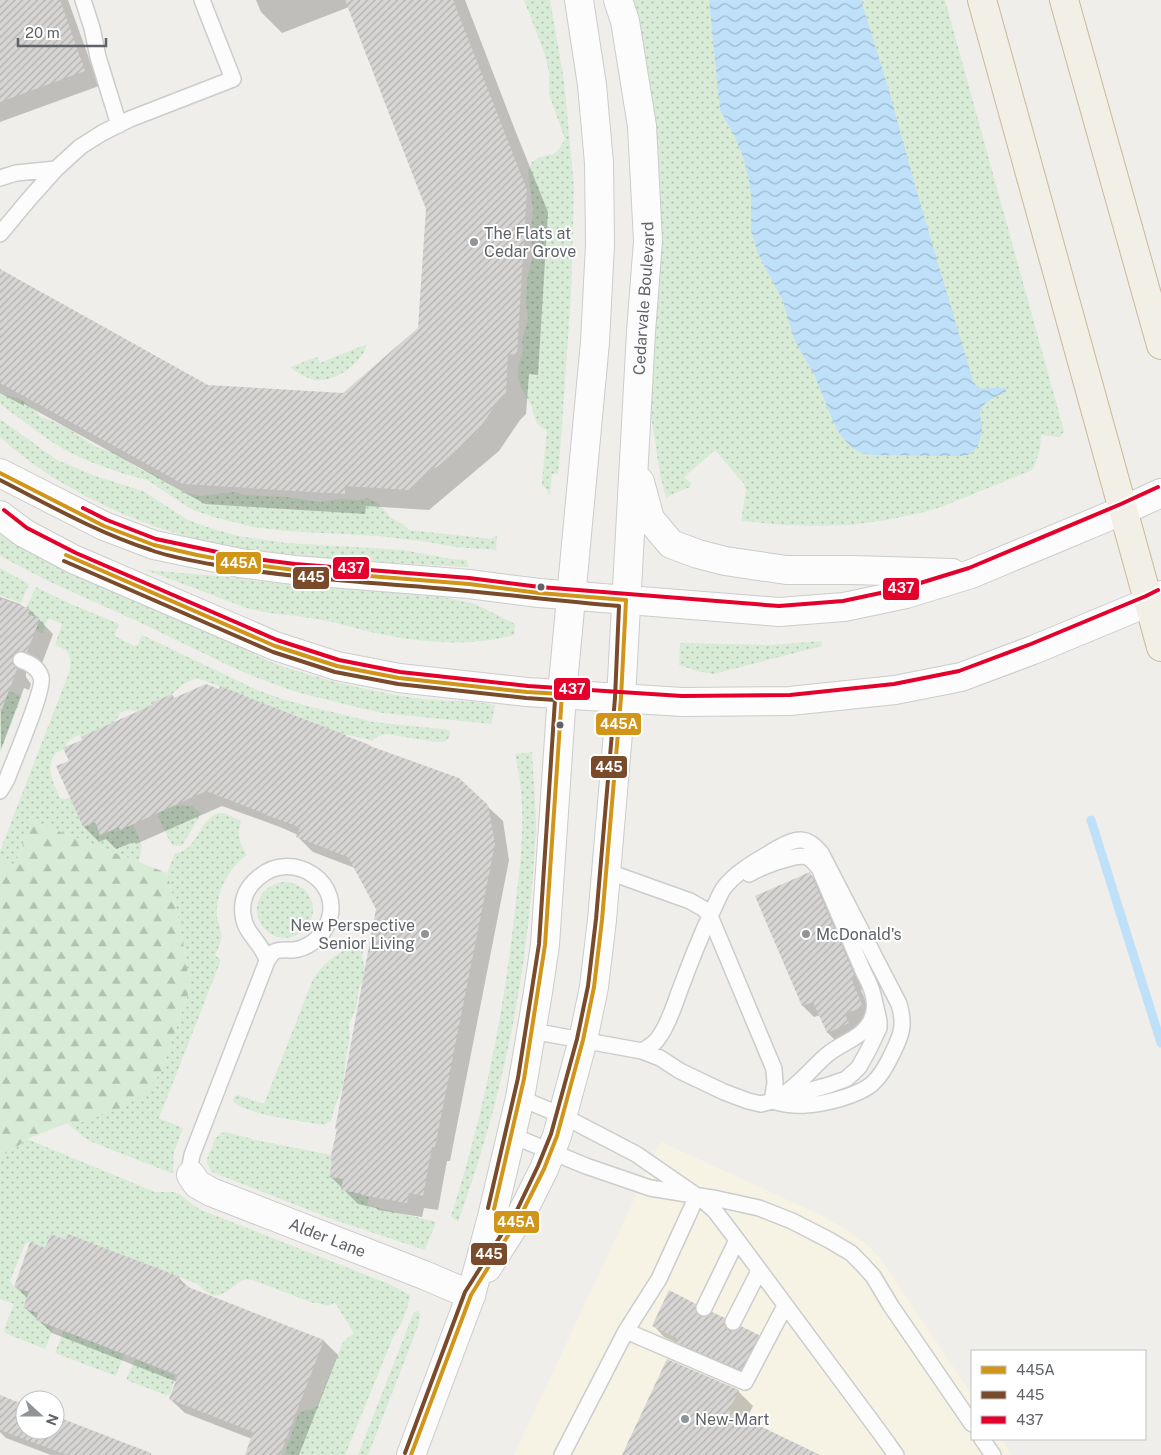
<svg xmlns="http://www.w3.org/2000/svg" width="1161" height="1455" font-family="'Public Sans',sans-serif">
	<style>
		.commercial { fill: #f7f3e4 }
		.grass { fill: url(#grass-dots) }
		.forest { fill: url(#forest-firs) }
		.water { fill: url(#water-waves) }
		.shadow { fill: #0003 }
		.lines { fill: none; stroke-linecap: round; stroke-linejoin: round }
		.stream { stroke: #bfe0f9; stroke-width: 9 }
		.building { fill: url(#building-hatch) }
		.service-casing { stroke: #cbcccc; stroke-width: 18 }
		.minor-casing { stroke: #cbcccc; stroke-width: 30 }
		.tertiary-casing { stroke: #cbcccc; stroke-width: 30 }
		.trunk-casing { stroke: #c8b996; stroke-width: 30 }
		.service { stroke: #fdfcfc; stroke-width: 15 }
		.minor { stroke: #fdfcfc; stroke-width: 28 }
		.tertiary { stroke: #fdfcfc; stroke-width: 28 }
		.trunk { stroke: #f2f0e6; stroke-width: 28 }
		.bus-1-casing { stroke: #fff; stroke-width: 8 }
		.bus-2-casing { stroke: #fff; stroke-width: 8 }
		.bus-3-casing { stroke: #fff; stroke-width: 8 }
		.bus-1 { stroke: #d1951a; stroke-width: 4 }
		.bus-2 { stroke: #7a4b2a; stroke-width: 4 }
		.bus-3 { stroke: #e4002b; stroke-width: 4 }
		.poi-dot { fill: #919496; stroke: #fff; stroke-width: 2 }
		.bus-dot { fill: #5f6368; stroke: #fff; stroke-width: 2 }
		.labels { text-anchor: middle; stroke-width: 4; stroke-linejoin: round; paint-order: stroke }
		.poi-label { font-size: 16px; fill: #5f6368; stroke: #fff; text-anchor: start }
		.street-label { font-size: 16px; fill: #5f6368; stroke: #fff }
		.line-badge { stroke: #fff; stroke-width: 2 }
		.badge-label { font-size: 14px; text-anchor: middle; font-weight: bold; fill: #fff }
	</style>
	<defs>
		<pattern id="grass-dots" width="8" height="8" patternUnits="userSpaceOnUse" patternTransform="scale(1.25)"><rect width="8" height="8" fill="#d8ebd6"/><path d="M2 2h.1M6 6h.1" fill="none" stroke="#b2c2b1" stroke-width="1.8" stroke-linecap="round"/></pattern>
		<pattern id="forest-firs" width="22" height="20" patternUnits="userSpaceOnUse" patternTransform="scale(1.25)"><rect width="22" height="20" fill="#d8ebd6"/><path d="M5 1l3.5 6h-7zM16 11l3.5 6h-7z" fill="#b2c2b1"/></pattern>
		<pattern id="water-waves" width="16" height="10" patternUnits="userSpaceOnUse" patternTransform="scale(1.25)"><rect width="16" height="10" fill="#bfe0f9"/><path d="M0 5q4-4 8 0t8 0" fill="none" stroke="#9eb9cd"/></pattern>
		<pattern id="building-hatch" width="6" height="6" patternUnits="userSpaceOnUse" patternTransform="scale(1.25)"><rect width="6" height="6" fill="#d6d5d3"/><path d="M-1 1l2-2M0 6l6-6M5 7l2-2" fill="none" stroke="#b1b0af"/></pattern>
	</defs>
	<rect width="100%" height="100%" fill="#efeeea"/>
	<path class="commercial" d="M661 1142 825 1217 851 1233 871 1248 883 1262 972 1395V1439H1002L1012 1455H514Z"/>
	<path class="grass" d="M524 0H550L564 81 574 187 571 294 560 453 558 474H552L550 495 548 494V490L542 485V480L547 430 542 428 536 422 532 407 520 385 518 375 519 363 523 352 522 340 528 319 526 304 527 280 533 255 531 229 533 210 528 171 532 162 540 157 554 154 559 149 565 139 549 94V72L545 55Z
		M631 0H945L1064 431 1060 437 1041 435C1041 448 1038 459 1032 470L941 507 924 512 887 520 850 525 817 526 785 525 741 521 746 490 744 484 715 450 684 477 691 483 690 487 666 497 660 475 650 408 654 117 645 60Z
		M367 344C363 363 334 383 315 380 306 378 297 373 290 367L317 357 320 363Z
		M0 393 20 399 30 406 41 417 57 423 72 431 96 447 118 454 139 469 152 473 179 490 190 494 201 496 234 492 245 495 286 497 321 502 338 499 358 500 368 498 379 504 391 518 403 524 409 530 492 539 495 536H497L496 550 455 547 429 542 378 536 286 531 253 527 213 517 191 509 147 480 124 474 88 461 65 450 49 440 0 404Z
		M0 419 57 460 95 476 143 491 188 520 207 527 238 536 286 543 403 550 451 559 467 560 468 567C425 565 382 562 339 559 306 556 274 554 241 549 158 535 62 494 0 437Z
		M0 530 273 663C322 680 371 692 422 699 446 702 471 699 495 705L491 724 383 713 360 708 296 692 255 677 232 667 137 621 46 580 4 558 0 555Z
		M0 568 29 584 21 603 0 595Z
		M146 570 241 578 255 581 296 585 323 586 430 594 475 604 515 624 514 635C468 648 413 642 367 631 352 628 337 622 322 620 297 615 271 615 247 608Z
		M36 587 64 601 119 624 115 633V636L134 646 138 645 142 635 257 690 279 698 303 705 373 722 450 730V736L446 741 437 742 423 740 387 734 378 736 372 741C364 738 357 737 348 735 337 733 328 726 317 726L314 722 248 698 243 699 244 695 197 678 185 683 172 694 151 703 152 706 138 712 130 710 121 712 115 722 81 737 80 735C75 736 70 739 67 743 66 744 67 746 66 747 64 749 59 751 56 753 44 767 54 784 60 798L65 799 70 798 83 827 95 822 101 835 119 827 120 830 133 824 142 846 139 862 32 821 15 865 0 860V851L70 670C72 655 69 650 55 645L62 624 48 618 42 633 35 630 28 614 30 609 26 608Z
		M821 641 822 646 713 674 697 671 679 665 680 643 771 645Z
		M0 671 6 690 22 696 0 753Z
		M532 752C533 777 536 803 536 828 535 851 533 874 531 896 521 1008 496 1117 458 1222L451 1216C484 1114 505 1008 516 901 522 852 527 803 515 754Z
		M175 805 192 806 201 814 183 844 180 846H174L170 842 157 814Z
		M218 813 227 814 241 821C237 837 239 841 247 855 227 869 216 893 217 917 218 924 223 933 221 940 220 945 217 950 215 955L221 960 159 1118 183 1128 174 1152 173 1170V1172L171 1173 92 1142 85 1138 68 1124 85 1121 160 1074 190 989 185 953 176 907 167 873 175 853C199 850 196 823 218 813Z
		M257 910a28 28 0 1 1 56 0a28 28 0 1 1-56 0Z
		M357 940H364L362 958 365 967 363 980 359 988 356 1009 349 1023 350 1038 346 1056 343 1087 335 1106 331 1121 324 1125C305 1121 244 1115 233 1101L234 1097 238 1095 264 1104 313 979C319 970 326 963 335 956 342 950 354 948 357 940Z
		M226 1132 260 1141 331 1155 330 1160H332L329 1176 343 1179 362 1194V1195L369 1197 367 1205 436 1222 425 1250 332 1219 212 1172 207 1163V1159L215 1139 221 1133Z
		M27 1139 155 1192H173L179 1194 199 1209 389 1284 410 1295C408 1310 402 1324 394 1335L345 1455H286V1450L298 1415C303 1409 312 1411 317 1406L343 1342 354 1333 335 1303 327 1306 319 1303H313L253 1280C249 1279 245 1279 241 1281 232 1286 223 1298 212 1295 206 1293 201 1286 195 1283L140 1262 66 1240 51 1234 45 1248 27 1242 25 1244 10 1281 14 1287 29 1292 23 1308 38 1313 36 1320 54 1327 45 1349 5 1333 4 1329 14 1304 0 1299V1156L13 1150Z
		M419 1311 420 1316 418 1326 368 1455H358L414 1312Z
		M64 1330 110 1341 107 1348 124 1354 116 1376 55 1353Z
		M135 1359 174 1375 175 1379 170 1394 166 1395 126 1380Z"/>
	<path class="forest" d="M32 821 167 873 176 907 185 953 190 989 160 1074 144 1095 117 1110 85 1121 65 1124 27 1139 13 1150 0 1156V860L15 865Z"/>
	<path class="water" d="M709 0H861L888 87 916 189 973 381 978 388C988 390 998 386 1006 389V392C998 395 984 401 981 410 979 416 981 419 982 425 982 434 979 449 970 454 967 455 962 456 959 456L873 455 862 453 851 447 841 436 833 421 814 374 794 339 783 301 758 254 751 230V194L749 180 742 154 735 137 720 110Z"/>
	<path class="shadow" d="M0 0H68L99 86 0 122Z
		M256 0H465L515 130 548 212 538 375 529 374 526 414 520 420 499 451 429 510 366 506 365 514 205 504 24 404V406L0 393V281L208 386 343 395 419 329 427 208 349 7 282 33 261 12Z
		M0 597 20 604 24 608 30 610 53 634 41 666 26 671V677L31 684 29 690 24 688 1 749Z
		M172 695 175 699 348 738 372 748 487 806 503 821 509 860 450 1161H447L438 1210 424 1208 422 1217 378 1210 376 1208 358 1204 330 1176 333 1161 331 1160 338 1130 336 1128 378 909 355 868 313 852 298 837V835L280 827 222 806 136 844 134 842 116 849 106 839 99 842 84 827 58 767 70 761 153 706Z
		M810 874 822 886 865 986 861 990 873 1018 856 1026 860 1035 839 1044 828 1033 820 1015 814 1017 803 1006 757 896Z
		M46 1250 179 1278 190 1289 324 1341 338 1355 299 1455H246L252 1439 185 1413 170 1399 177 1382 52 1333 24 1307 28 1299 15 1286Z
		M695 1305 706 1316V1318L724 1319 735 1330 758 1336 770 1347 752 1380 688 1353 679 1344 664 1337 653 1325Z
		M738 1391 753 1406 746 1420 818 1455H623Z
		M25 1406V1430H55V1418L148 1455H51L6 1438 0 1432V1411Z"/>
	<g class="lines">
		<path class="stream" d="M1091 820 1161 1043"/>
	</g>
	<path class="building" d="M0 0H60L85 71 0 102Z
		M345 0H453L527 190 517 355 508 354 506 393 499 399 478 431 436 468 435 467 408 490 345 486V494L183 484 0 383V269L208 385 343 393 418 328 426 209Z
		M0 598 30 609 28 614 40 619 27 652 19 651 12 656V662L14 666 17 669 2 709H0Z
		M206 684 219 689 220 686 244 695V696L346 735V736L370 745V746L459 778 488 805 495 844 435 1147H432L423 1196 409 1193 407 1203 361 1195 362 1194 341 1190 343 1179 329 1177 332 1160H330L337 1129H335L376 909 348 857 296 837 300 828 296 826 266 815V814L206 791 120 830 119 827 100 835 95 822 83 827 56 766 69 761 63 748 82 740 81 737 152 705 151 703 172 694 174 698Z
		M810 872 854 974 851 978 863 1007 845 1014 849 1023 827 1033 813 1002 802 1006 755 896Z
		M51 1234 66 1240 68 1234 180 1277 178 1283 324 1340 280 1455H245L253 1432 169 1399 178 1375 36 1320 38 1313 23 1308 29 1292 14 1287 30 1242 45 1248Z
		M669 1290 696 1304 695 1309 700 1316 705 1317 710 1315 712 1312 725 1318 724 1322 725 1327 729 1331 738 1330 741 1326 759 1335 741 1370 675 1342 677 1338 652 1326Z
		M667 1359 739 1390 729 1411 820 1455H622Z
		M0 1395 25 1405V1430H55V1416L151 1453V1455H67L0 1430Z"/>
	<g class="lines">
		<defs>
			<path id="service" d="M83 0 92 28 98 57 119 125
				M0 178 16 173 56 169
				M0 234 30 198 56 169 80 147 102 133 130 119 233 79 202 0
				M0 791 7 779C13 762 45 689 41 677 38 667 29 663 21 660
				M606 871 690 901 704 909 710 916 774 1069 775 1083 772 1101
				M749 874C759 868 796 853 807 857 812 859 815 864 819 868L864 973C875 993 882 1015 861 1033 851 1041 838 1046 828 1054 812 1067 800 1085 782 1095
				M532 1031 642 1051
				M520 1098 563 1116 636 1154 704 1201 715 1211 737 1240 881 1434 896 1455
				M772 1101C783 1104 794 1106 806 1105 825 1104 857 1096 872 1084 881 1076 888 1063 893 1052 902 1034 905 1024 899 1004L821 853C807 836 797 837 778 848 760 859 736 871 723 889 719 896 716 903 713 910 699 938 689 966 678 995 673 1009 668 1025 659 1037 655 1044 649 1047 642 1051L660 1058 680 1071 724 1092 748 1101 761 1104 772 1101 829 1085 846 1079 854 1072 859 1067 869 1049 879 1028V1021L874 999
				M511 1135 586 1166 650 1188 718 1199 759 1208 792 1221 829 1240 851 1253 862 1264 873 1276 891 1306 972 1424
				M191 1175 190 1166 192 1155 267 961C269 958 271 954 274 952 279 949 287 950 293 950 306 949 320 939 326 927 348 884 292 847 258 878 247 887 241 899 243 915 245 935 263 943 267 961
				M704 1308 737 1240
				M733 1322 759 1271
				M626 1331 745 1382 785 1306
				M982 1439 993 1455
				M562 1455 626 1331 659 1279 697 1196"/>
			<g id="minor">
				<path id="s1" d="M191 1175 197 1184 211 1192 424 1275 471 1295"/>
			</g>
			<g id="tertiary">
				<path d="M0 473 104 526 154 545 240 563 294 570 469 584 539 593 779 612 844 607 906 594 971 574 1124 510 1161 493"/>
				<path d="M640 482 650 519 671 544 698 554 725 561 786 570H853L952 573"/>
				<path d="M0 515 24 533 73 559 275 646 337 666 399 678 527 692 682 702 790 701 895 690 961 677 1033 650 1149 602 1161 595"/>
				<path id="s2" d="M487 1268 522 1213 544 1169 557 1136 583 1040 594 987 602 920 621 698 641 332 648 241 642 126 625 21 618 0"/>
				<path d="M411 1455 471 1295 492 1217 520 1098 538 992 545 945 562 694 595 342 600 244 599 163 592 85 579 0"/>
			</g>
			<path id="trunk" d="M982 0 1161 647
				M1064 0 1161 345"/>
		</defs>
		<use href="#service" class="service-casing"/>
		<use href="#minor" class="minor-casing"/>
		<use href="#tertiary" class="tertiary-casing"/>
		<use href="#trunk" class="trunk-casing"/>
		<use href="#service" class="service"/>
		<use href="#minor" class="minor"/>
		<use href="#tertiary" class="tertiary"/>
		<use href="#trunk" class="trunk"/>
		<defs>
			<path id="bus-1" d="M0 473 104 526 154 545 197 555 240 563 294 570 469 584 539 593 626 600 621 698 602 920 594 987 583 1040 557 1136 544 1169 522 1213 471 1295 411 1455
				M66 555 275 646 337 666 399 678 527 692 562 694 545 945 524 1079 494 1209"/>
			<path id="bus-2" d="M0 480C49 505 98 533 151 550 169 557 190 560 210 564 272 575 334 580 397 585 472 590 545 600 619 606L615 698 596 919 588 986 577 1039 551 1134 538 1166 517 1210 465 1292 405 1453
				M64 561 273 652 335 672 398 684 526 698 555 700 539 944 518 1078 488 1208"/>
			<path id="bus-3" d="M83 508 107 520 156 539 241 557 295 564 469 578 540 587 779 606 843 601 904 588 969 568 1121 504 1158 487
				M4 510 27 528 76 553 277 640 339 660 400 672 528 686 682 696 790 695 894 684 959 671 1031 644 1146 596 1158 590"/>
		</defs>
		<use href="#bus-1" class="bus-1-casing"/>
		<use href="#bus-2" class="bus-2-casing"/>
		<use href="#bus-3" class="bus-3-casing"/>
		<use href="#bus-1" class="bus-1"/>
		<use href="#bus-2" class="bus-2"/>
		<use href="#bus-3" class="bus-3"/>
	</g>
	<g class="poi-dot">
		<circle cx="474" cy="242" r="5"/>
		<circle cx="425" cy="934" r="5"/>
		<circle cx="806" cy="934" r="5"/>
		<circle cx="685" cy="1419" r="5"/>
	</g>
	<g class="bus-dot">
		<circle cx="541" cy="587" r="4.5"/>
		<circle cx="560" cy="725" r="4.5"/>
	</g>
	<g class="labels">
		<g class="poi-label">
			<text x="484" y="239">The Flats at<tspan x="484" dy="18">Cedar Grove</tspan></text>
			<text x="415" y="931" text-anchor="end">New Perspective<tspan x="415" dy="18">Senior Living</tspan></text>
			<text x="816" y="940">McDonald's</text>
			<text x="695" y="1425">New-Mart</text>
		</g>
		<g class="street-label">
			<text dy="6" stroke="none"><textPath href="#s2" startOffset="994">Cedarvale Boulevard</textPath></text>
			<text dy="6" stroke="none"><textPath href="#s1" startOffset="152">Alder Lane</textPath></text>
		</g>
	</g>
	<g class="line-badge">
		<rect x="215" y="551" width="47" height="24" rx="5" fill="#d1951a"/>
		<rect x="332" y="556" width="38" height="24" rx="5" fill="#e4002b"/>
		<rect x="292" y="566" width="38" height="24" rx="5" fill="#7a4b2a"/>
		<rect x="882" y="577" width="38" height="24" rx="5" fill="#e4002b"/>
		<rect x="553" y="677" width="38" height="24" rx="5" fill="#e4002b"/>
		<rect x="595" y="712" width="47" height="24" rx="5" fill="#d1951a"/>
		<rect x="590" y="755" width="38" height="24" rx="5" fill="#7a4b2a"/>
		<rect x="493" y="1210" width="47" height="24" rx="5" fill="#d1951a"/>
		<rect x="470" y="1242" width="38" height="24" rx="5" fill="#7a4b2a"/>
	</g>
	<g class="badge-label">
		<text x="239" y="568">445A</text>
		<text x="351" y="573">437</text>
		<text x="311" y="582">445</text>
		<text x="901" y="593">437</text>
		<text x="572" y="694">437</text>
		<text x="619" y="729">445A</text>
		<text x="609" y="772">445</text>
		<text x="516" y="1227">445A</text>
		<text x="489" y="1259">445</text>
	</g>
	<rect x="971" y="1350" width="175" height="90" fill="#ffffff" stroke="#bfc1c3"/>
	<rect x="981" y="1366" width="25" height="8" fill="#d1951a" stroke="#bfc1c3"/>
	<text x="1016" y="1375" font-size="15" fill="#5f6368">445A</text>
	<rect x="981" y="1391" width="25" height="8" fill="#7a4b2a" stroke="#bfc1c3"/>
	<text x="1016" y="1400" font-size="15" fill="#5f6368">445</text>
	<rect x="981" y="1416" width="25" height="8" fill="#e4002b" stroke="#bfc1c3"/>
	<text x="1016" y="1425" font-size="15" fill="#5f6368">437</text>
	<g transform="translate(40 1415) rotate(111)"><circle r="24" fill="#ffffff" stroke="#bfc1c3"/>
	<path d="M0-4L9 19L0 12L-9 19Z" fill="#919496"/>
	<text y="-8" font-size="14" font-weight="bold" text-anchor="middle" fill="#5f6368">N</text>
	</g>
	<path d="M18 38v8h88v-8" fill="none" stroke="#5f6368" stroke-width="2.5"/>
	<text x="25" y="38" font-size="15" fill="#5f6368" stroke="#ffffff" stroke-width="4" paint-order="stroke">20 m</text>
</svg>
